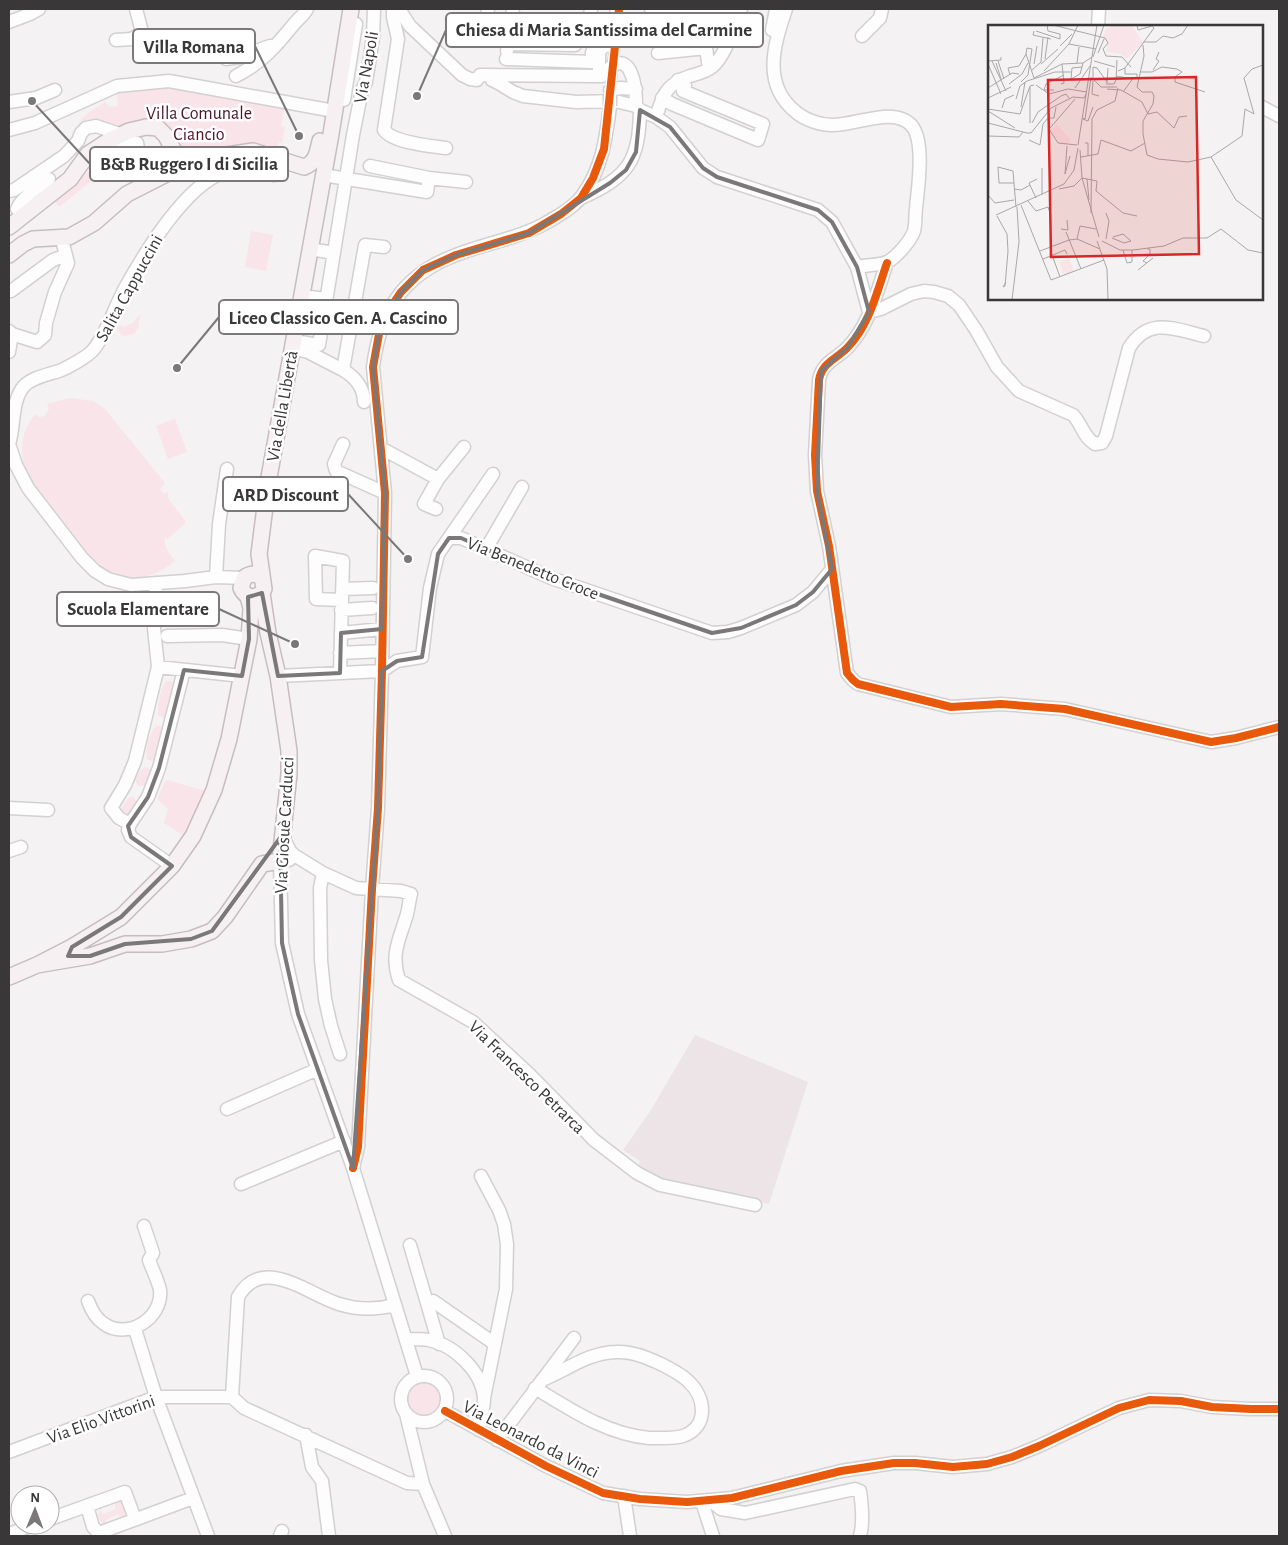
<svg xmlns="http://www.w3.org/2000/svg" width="1288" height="1545" font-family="'Alegreya Sans',sans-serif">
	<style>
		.built { fill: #ece4e7 }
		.green { fill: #f9e4e9 }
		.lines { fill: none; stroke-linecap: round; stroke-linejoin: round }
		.minor-tunnel { stroke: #cfcdce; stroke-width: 12; stroke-dasharray: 12 6; stroke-linecap: butt }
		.minor-casing { stroke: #d2d0d1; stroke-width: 15 }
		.major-casing { stroke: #c7bdc0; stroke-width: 18 }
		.minor { stroke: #fdfdfd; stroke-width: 12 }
		.major { stroke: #f7f0f2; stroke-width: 15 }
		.minor-bridge-casing { stroke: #d2d0d1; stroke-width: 15; stroke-linecap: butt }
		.minor-bridge { stroke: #fdfdfd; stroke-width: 12 }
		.cycleway-casing { stroke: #fff; stroke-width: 11 }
		.cycleway { stroke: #e8590c; stroke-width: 8 }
		.marked { fill: none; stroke: #7a7879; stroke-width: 4; stroke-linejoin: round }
		.labels { text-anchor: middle; stroke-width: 5; stroke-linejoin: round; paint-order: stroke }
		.street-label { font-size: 18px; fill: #393738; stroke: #fff }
		.park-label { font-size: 18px; fill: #4d1328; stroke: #fff }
		.inset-road { fill: none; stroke: #a9a7a8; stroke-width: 1 }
		.view { fill: #d62828; fill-opacity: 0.15; stroke: #d62828; stroke-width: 2.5 }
		.inset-edge { fill: none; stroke: #393738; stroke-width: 2.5 }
		.leader { fill: none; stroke: #7a7879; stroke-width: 2 }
		.callout-dot { fill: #7a7879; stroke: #fff; stroke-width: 2 }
		.callout { fill: #fff; stroke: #7a7879; stroke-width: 2 }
		.callout-label { font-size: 19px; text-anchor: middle; font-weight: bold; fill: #393738 }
	</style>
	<rect width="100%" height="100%" fill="#f4f2f3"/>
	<path class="built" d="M695 1035 808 1082 769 1204 703 1190 636 1170 640 1161 623 1150 651 1110Z"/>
	<path class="green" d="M156 88 179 89 284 109 281 126 285 127 282 143 279 142 276 154 188 157 185 156 168 130 78 128C80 115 95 109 105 102L110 107 118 106 117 92Z
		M89 171 95 178 59 207 53 199Z
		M251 231 273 235 266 271 245 267Z
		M140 314 138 328 134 334 123 336 117 328 121 325 123 327 133 323Z
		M70 398 93 401 105 409 165 483 160 489 164 494 167 492 169 495 167 497 186 522 168 539 165 537C163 547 170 554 175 561 154 579 123 586 100 567 88 558 80 543 71 531 57 514 44 496 30 479 18 457 19 434 35 414L39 417 45 416 49 409 47 404Z
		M175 419 187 452 168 459 156 426Z
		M166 681H171L174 684 165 718 159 716C156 707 161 688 166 681Z
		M158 725 164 729 156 759 151 761 147 759C145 750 150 729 158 725Z
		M145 767 150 769 151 774 145 785 138 786 135 780 141 770Z
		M168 780 205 791 184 836 164 823 168 809 157 799 165 781Z
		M129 797H134L137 803 129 815H124L121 809Z
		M407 1398a17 17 0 1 1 34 0a17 17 0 1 1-34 0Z
		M120 1500 126 1518 121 1519 118 1514 106 1520V1525L101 1522 98 1517 100 1509 103 1514 116 1509 114 1502Z"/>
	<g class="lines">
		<path class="minor-tunnel" d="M611 82 616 35"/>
		<defs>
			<path id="minor" d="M393 9V17L398 39 384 130C393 143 431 146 446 148
				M399 9 410 26 462 75 470 79 477 80 480 75 599 76
				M488 9 486 25 510 29
				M617 9 614 42 612 45 604 46 599 52V76H602C630 42 636 84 636 106
				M651 9 652 11 695 13 741 9
				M786 9C774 45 761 85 797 113 806 120 820 125 832 125 854 126 895 105 912 126 925 142 918 188 916 208 915 215 916 224 914 231 911 240 896 258 887 262 881 265 865 265 857 267
				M9 22 30 14 39 9
				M652 24 736 21
				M1098 26 1099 9
				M772 30 776 9
				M862 36 880 18 882 9
				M116 40 132 39 142 32 136 9
				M646 40 731 34
				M508 44 575 45V26H584L590 16 591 9
				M507 51 513 9
				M658 53 706 48 709 69
				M226 59 239 57 270 46H275
				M506 59 592 62V52H596
				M236 76C262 63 276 46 294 24 299 18 304 15 307 9
				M491 76 492 80 500 84 513 92 523 96 576 102 615 101 636 106 640 110 656 117 670 127 703 168 717 177 818 210 832 222 857 267 869 312
				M610 90 620 88 636 89
				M662 98 672 104 758 140 763 124 683 91 685 86 678 80
				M344 100 356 24
				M9 102 36 98 55 90
				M1262 107 1279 116
				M656 117C663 95 666 84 690 76 697 74 706 72 712 67 727 54 733 27 741 9
				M9 130 35 123 117 86 169 81 334 111
				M113 137 120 146 129 143H137L139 153 134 156
				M370 166 429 178 466 182
				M323 175 427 192 429 178
				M9 191 14 190 64 156 78 141 81 133 86 128 96 126 120 134
				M581 198C628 177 639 162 640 110
				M17 209C22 197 38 188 49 179
				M310 249 334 253
				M887 263C877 291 870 324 848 347 837 359 822 362 819 380L815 455 817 491 829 546 847 673 853 680 858 684 951 707 1001 704 1065 709 1211 742 1236 738 1279 727
				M11 291 53 260 66 255
				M302 296 326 299
				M869 312 881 309 911 294 924 291 934 292 948 296 959 305 976 330 997 367 1019 391 1073 415C1082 424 1083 437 1095 444L1102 443 1106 436 1129 348C1149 316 1174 329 1204 336
				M9 331 12 334 9 352
				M12 334 37 342 45 335 46 323 55 292 68 263 63 244 64 237
				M294 341 319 345 353 135 362 90 366 82 373 37 374 9
				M292 348 308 352 343 370 365 245 384 247
				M343 370C355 377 364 388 364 402
				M9 444C15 426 11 401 24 386 33 377 47 375 59 371 67 368 89 356 94 349 108 331 114 308 125 288 144 254 186 184 225 172 241 167 259 171 274 175L280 159
				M9 444 16 465 28 488 82 558 95 571 108 579 131 585 185 581 216 577 244 578
				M343 444 334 464 336 471 385 493
				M381 448 438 479
				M436 509 424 504 438 479 464 447
				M449 538 493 474
				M486 549 522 487
				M216 577 219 524 227 469
				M156 583 154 628 158 667 135 761 125 785 111 808 119 818 130 824 148 797 159 768 184 670
				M342 589 373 588
				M341 610 372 608
				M341 633 382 629
				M167 636 222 635 249 639
				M340 653 382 651
				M158 667 242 676
				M340 673 343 561 315 556 316 599 342 600
				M278 676 382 671 397 661 422 657 430 588 438 554 449 538H461L551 578 712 633 728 632 741 628 796 605 813 592 832 569
				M9 808 48 810
				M130 824 128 830 131 837 172 866
				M282 835 290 851 294 855 323 873 356 888 401 891 411 894C409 900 409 907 407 914 400 939 390 953 399 980L473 1022 530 1075 594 1140 637 1173 660 1185 755 1205
				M9 851 21 847
				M289 860 280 861 282 943 298 1014 353 1168 417 1376
				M323 873 320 888 321 960 325 999 331 1026 340 1054
				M227 1109 318 1069
				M353 1168 358 1147 372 889 378 808 382 671 385 493 373 367C380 312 402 275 456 255 486 243 517 239 546 223 558 216 573 208 582 196 602 169 606 139 610 106
				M481 1176 499 1210 504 1224 507 1244 506 1289 484 1398
				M241 1184 344 1141
				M410 1245 439 1344
				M88 1301C91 1309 95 1318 103 1323 126 1341 163 1319 160 1290 158 1280 152 1269 149 1260L153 1253 144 1226
				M427 1303 433 1301 495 1344
				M135 1329 156 1397 208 1536
				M406 1339C413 1339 422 1339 429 1340 454 1345 483 1372 484 1399 484 1409 480 1420 479 1430
				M401 1399a23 23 0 1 1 46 0a23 23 0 1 1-46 0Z
				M535 1388C570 1409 606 1434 649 1438 659 1438 674 1439 683 1436 709 1427 706 1397 688 1381 681 1374 672 1370 663 1365 648 1358 632 1351 616 1352 587 1353 567 1370 542 1380
				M232 1397 238 1297C262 1254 307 1294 339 1304 358 1310 376 1310 395 1305
				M445 1411 546 1466 603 1493 640 1499 687 1502 732 1498 841 1471 894 1463H915L953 1467 987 1464 1012 1457 1039 1446 1119 1408 1149 1400 1181 1401 1212 1407 1251 1409H1279
				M406 1414 423 1484 445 1536
				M306 1435 312 1467 322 1481 329 1536
				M497 1440 574 1338
				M9 1452 156 1397H232L244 1408 407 1483 423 1484
				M624 1496 630 1536
				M711 1501 721 1509 745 1513 855 1489 860 1491C862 1505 864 1522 860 1536
				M702 1502 713 1536
				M87 1506 93 1527 99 1533 193 1498
				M50 1519 125 1492 135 1519
				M9 1534 33 1525
				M280 1536 282 1531"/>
			<path id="major" d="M9 227 70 179 88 154 108 141 129 131 146 127 158 128 166 136 182 166
				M9 255 23 244 33 239 69 237 94 223 127 194 182 166 214 157 253 151 304 167C317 162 317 153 320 141
				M262 578C256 573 250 573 244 578L241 588C246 599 258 600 264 589L259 554 268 483 331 134 351 9
				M37 965 90 956 125 944H162L191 939 212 931 225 917 262 864 280 861 289 774V751L278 676 268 633 262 593
				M9 977 37 965 72 947 121 917 172 866 193 836 214 790 229 739 249 639 251 608 248 597"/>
		</defs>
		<use href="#minor" class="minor-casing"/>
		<use href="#major" class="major-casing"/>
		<use href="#minor" class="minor"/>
		<use href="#major" class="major"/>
		<defs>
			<path id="minor-bridge" d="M610 106V95"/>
		</defs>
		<use href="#minor-bridge" class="minor-bridge-casing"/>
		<use href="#minor-bridge" class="minor-bridge"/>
		<defs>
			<path id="cycleway" d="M887 263C877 291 870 324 848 347 837 359 822 362 819 380L815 455 817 491 829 546 847 673 853 680 858 684 951 707 1001 704 1065 709 1211 742 1236 738 1279 727
				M353 1168 358 1147 372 889 378 808 382 671 385 493 373 367 379 334 388 311 401 292 423 270 456 255 529 233 561 214 581 198 593 178 604 149 619 9
				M445 1411 546 1466 603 1493 640 1499 687 1502 732 1498 841 1471 894 1463H915L953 1467 987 1464 1012 1457 1039 1446 1119 1408 1149 1400 1181 1401 1212 1407 1251 1409H1279"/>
		</defs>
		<use href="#cycleway" class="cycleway-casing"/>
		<use href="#cycleway" class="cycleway"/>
	</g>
	<path class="marked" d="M640 110 670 127 703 168 717 177 818 210 832 222 857 267 869 312 848 347 821 371 817 491 832 569 813 592 796 605 741 628 712 633 551 578 461 538H449L438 554 422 657 397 661 382 671 378 808 353 1168 298 1014 282 943 280 838 212 931 191 939 125 944 90 956H68L72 947 121 917 172 866 131 837 128 826 148 797 159 768 184 670 242 676 249 639 248 597 262 593 278 676 340 673 341 633 382 629 385 493 373 367 379 334 401 292 423 270 456 255 529 233 610 183 626 170 636 152Z"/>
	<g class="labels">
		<g class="street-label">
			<text transform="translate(366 67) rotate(-80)" y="6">Via Napoli</text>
			<text transform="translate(129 288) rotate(-61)" y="6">Salita Cappuccini</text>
			<text transform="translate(282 406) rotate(-80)" y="6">Via della Libertà</text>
			<text transform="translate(533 568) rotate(22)" y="6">Via Benedetto Croce</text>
			<text transform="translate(284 825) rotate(-87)" y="6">Via Giosuè Carducci</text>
			<text transform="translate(527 1077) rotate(44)" y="6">Via Francesco Petrarca</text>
			<text transform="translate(101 1419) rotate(-20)" y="6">Via Elio Vittorini</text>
			<text transform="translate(531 1439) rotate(27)" y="6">Via Leonardo da Vinci</text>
		</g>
		<g class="park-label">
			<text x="199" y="119">Villa Comunale<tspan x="199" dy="21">Ciancio</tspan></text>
		</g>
	</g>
	<g transform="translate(988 25)">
		<rect width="275" height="275" fill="#f4f2f3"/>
		<path d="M126 0H144L155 18 139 34 133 29 118 27 120 19 115 12 118 4ZM69 100 82 114 80 120 72 119 63 105ZM81 233 86 246 76 250 71 237Z" fill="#f9e4e9"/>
		<path class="inset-road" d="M65 0 117 13 120 18 115 24 118 31 134 32 143 42M46 6 45 10 63 14M48 6 72 14V9L60 6 59 0M156 17H168L175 11 185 13 194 9 200 0M81 19 108 24M155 20 156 31 149 62 154 67H164L166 71 165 79 155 96V109L159 130 170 134 200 137 223 132 254 111 257 84 266 89 256 53 264 44 275 40M72 21 84 9M110 28 116 14M105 32 116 0M57 34 60 12M0 36 13 35V32M4 36 18 66M10 36 16 54M106 36 127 42M8 38 13 54M89 38 91 22M0 39 13 69M46 39 49 21M53 39 70 24M94 42 84 43 83 54 92 49 94 42 95 38M105 42V54L113 62H129M105 42 109 43 119 57M137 43V49H149V53M165 45 171 36 168 34 171 27M43 46 53 37 55 13M56 46 81 19 90 0M130 46 137 43 166 3 164 1 150 5 149 0M152 47H164L174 42 189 44 194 47 187 52V57L217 67M22 50 20 43 31 41 38 29 46 53 74 39 95 38 104 32M128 51 145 54M105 56 104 69 111 71M33 57 40 50 44 24 39 23 38 29M119 58 120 43M21 59 34 49 40 38M58 59 76 50M58 59 56 65H66M73 59 76 58 74 39M118 59H126L128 55 129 35M48 60 61 69 80 64 99 67M42 62V98M0 63 24 48 31 49M87 63 102 41M119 64 133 65 154 77 160 89M135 67 146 52M0 73 23 62M28 74 32 61 39 56 67 47H83M33 82 37 57M14 83 17 74 26 70M0 84 32 89 42 61 46 60M0 86 27 103M160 89 169 87 186 103 191 92 199 91M62 93H66L68 82M94 93 97 94 103 52M95 94 100 96 105 82M0 98 39 108M44 98 50 87 73 71 78 69 81 73M62 103 87 74M39 108H43L63 83 85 72 96 73 98 69M0 111 31 112 35 107M41 115 52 120 55 99 61 92V104L70 118 89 120M97 118H100V131M90 120 109 0M79 121 77 149 82 131M93 132 110 129 113 115 143 126 157 118M223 132 248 175 275 195M54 143V170M99 154 101 175M26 158H11L10 142 25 146 28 182M26 164 33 165 42 160M71 164 86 161 94 153 92 125M0 170 7 178 26 175M48 173 41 158 49 154M40 176 48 186 60 182 62 188M33 180 63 255 116 235M103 188 104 94 109 85 127 76 130 63M118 188 121 196 118 214M8 190 76 159 86 145 90 123M9 191 19 209 20 226 17 261 15 262 18 257M73 204 80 205 79 195M78 207 93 244M111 212 94 153 109 156 108 166 135 188 149 191M124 213 136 218 143 216 135 209 125 212M89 214 92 201 108 204M109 216 119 244 120 275M114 216 132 225H145L176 221 195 213H219L233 204 260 225 275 228M159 224H162V229L155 236 159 238M135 225 139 238 144 237V225M52 226 81 215 89 214 112 224M64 230 72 252M55 234 77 225 79 229M150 245 165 233M24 275 31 217 29 182"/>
		<path class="view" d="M208 52 211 229 63 232 60 55Z"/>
		<rect width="275" height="275" class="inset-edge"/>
	</g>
	<path class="leader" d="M417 96L446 30M299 136L255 46M32 101L90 164M177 368L219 317M408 559L348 494M295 644L219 609"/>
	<g class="callout-dot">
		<circle cx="417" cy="96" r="5"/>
		<circle cx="299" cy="136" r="5"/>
		<circle cx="32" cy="101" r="5"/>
		<circle cx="177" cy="368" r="5"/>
		<circle cx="408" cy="559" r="5"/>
		<circle cx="295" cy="644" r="5"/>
	</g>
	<g class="callout">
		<rect x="446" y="13" width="317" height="34" rx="5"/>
		<rect x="133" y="29" width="122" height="34" rx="5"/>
		<rect x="90" y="147" width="198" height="34" rx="5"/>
		<rect x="219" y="300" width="239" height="34" rx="5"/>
		<rect x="223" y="477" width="125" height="34" rx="5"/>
		<rect x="57" y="592" width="162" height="34" rx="5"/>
	</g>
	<g class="callout-label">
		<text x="604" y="36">Chiesa di Maria Santissima del Carmine</text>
		<text x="194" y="53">Villa Romana</text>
		<text x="189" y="170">B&amp;B Ruggero I di Sicilia</text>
		<text x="338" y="324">Liceo Classico Gen. A. Cascino</text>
		<text x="286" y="501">ARD Discount</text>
		<text x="138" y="615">Scuola Elamentare</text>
	</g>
	<rect width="1288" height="1545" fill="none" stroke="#393738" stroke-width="20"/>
	<g transform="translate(35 1510) rotate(1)"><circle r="24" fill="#ffffff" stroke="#b0afaf"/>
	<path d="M0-4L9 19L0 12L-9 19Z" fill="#7a7879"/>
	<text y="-8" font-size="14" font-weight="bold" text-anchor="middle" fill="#393738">N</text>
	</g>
</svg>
